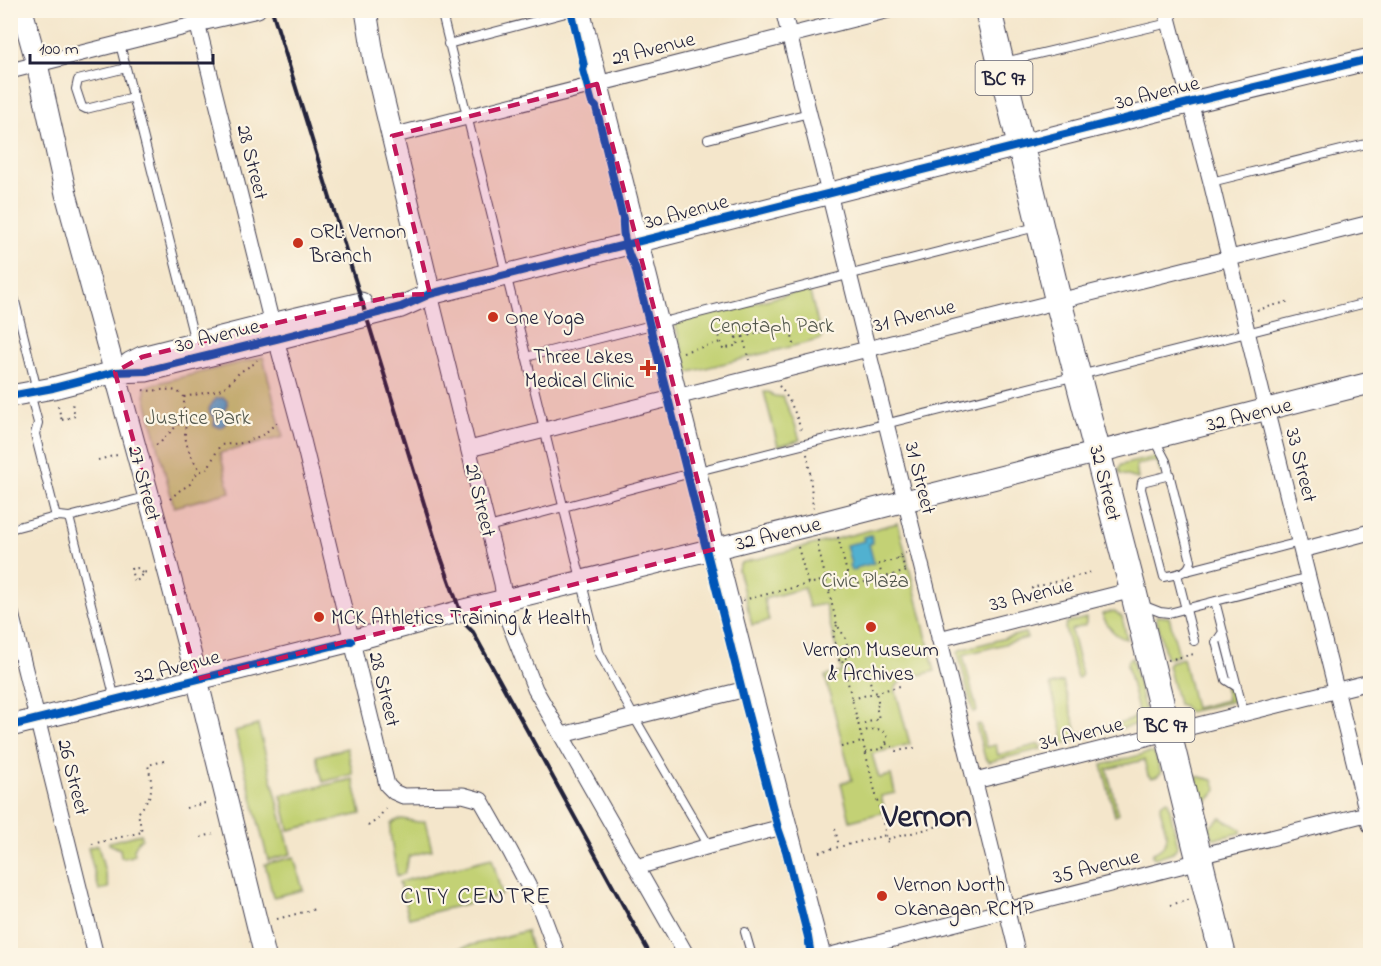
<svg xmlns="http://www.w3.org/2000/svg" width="1381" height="966" font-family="'Indie Flower',sans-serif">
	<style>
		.green { fill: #c3d174; stroke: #727a58; stroke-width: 1.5 }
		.water { fill: #51b1d0; stroke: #3a6a86; stroke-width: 1.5 }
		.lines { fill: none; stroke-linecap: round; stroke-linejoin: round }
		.lane-casing { stroke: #423f51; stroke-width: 10 }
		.street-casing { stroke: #423f51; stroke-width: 17 }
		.secondary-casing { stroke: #423f51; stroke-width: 23 }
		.highway-casing { stroke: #423f51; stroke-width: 28 }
		.path { stroke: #423f51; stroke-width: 2; stroke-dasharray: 1.5 4.5; stroke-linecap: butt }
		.lane { stroke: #fff; stroke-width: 8 }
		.street { stroke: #fff; stroke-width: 15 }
		.secondary { stroke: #fff; stroke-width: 21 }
		.highway { stroke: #fff; stroke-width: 26 }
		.rail { stroke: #22223b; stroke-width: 4 }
		.cycleway-casing { stroke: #fcf5e5; stroke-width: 11 }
		.cycleway { stroke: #0057b8; stroke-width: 8 }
		.marked { fill: #c2185b; fill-opacity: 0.2; stroke: #c2185b; stroke-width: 4.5; stroke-dasharray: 12 8; stroke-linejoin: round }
		.poi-dot { fill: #c8321e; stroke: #fcf5e5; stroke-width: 2 }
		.labels { text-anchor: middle; stroke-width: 4.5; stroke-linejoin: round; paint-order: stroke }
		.shield { fill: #fcf5e5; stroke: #63616e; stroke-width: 1.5 }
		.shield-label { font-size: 20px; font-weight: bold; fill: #22223b }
		.street-label { font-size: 21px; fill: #22223b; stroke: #fcf5e5 }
		.poi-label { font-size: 21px; fill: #22223b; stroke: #fcf5e5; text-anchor: start }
		.park-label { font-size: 21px; fill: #52574c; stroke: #fcf5e5 }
		.quarter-label { font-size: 24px; letter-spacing: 1.5px; fill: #22223b; stroke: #fcf5e5 }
		.town-label { font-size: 33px; font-weight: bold; fill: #22223b; stroke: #fcf5e5 }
	</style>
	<rect width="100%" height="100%" fill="#fcf5e5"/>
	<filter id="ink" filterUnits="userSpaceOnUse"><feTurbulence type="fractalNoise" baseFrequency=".0167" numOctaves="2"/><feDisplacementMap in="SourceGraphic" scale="12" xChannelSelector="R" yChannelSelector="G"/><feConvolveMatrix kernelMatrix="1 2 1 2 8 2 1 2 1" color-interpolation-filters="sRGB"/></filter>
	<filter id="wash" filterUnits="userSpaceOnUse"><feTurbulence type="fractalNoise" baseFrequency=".008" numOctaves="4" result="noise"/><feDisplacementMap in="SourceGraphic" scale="24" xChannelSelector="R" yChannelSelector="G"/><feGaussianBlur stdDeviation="1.35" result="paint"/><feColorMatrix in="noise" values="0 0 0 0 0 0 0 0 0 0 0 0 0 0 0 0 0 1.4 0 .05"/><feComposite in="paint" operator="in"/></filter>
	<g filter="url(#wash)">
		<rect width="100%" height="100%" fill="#f4e6cb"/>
		<path class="green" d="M809 289 822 339 690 372 688 371 675 323Z
			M263 357 283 437 220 453 230 492 174 507 145 396V388L150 385Z
			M764 392H769L774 396 783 397 795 424 800 440 778 446Z
			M1158 456 1163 460 1166 471 1160 472 1157 461 1136 465 1138 479 1120 474 1119 469 1121 465Z
			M898 523 935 671 903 679 895 688 910 744 872 754 879 778 891 775 895 793 881 796 885 812 850 821 841 783 852 780 825 676 842 672 825 604 809 607 804 588 764 599 769 621 752 625 738 569 741 563Z
			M1114 611 1122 617 1127 639C1114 637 1107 626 1102 614Z
			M1156 616 1169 617 1179 655 1171 658 1166 657Z
			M1086 618V623L1085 625 1071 630 1082 674 1080 677 1077 678 1065 628 1066 623Z
			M1025 633 1027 638 963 655 977 711 973 712 958 653 960 650Z
			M1132 658 1146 715 1145 720 1142 723 1107 732 1109 726C1120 722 1134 723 1138 711L1127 665 1128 660Z
			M1183 658 1195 708 1227 700 1224 685 1231 690 1234 701 1188 712 1184 706 1178 704 1168 665 1170 662Z
			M1063 682 1077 733H1086L1089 736 1053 746 1052 741 1064 738 1050 685Z
			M980 724 986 747 996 745 998 755 1040 744 1041 749 989 762 985 758 976 725Z
			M258 725 291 854 268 860 235 731Z
			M347 748 353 774 323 782 316 756Z
			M1148 753H1154L1156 757 1161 773 1156 777 1151 778 1148 775 1144 760 1107 769 1118 814 1115 816 1102 765Z
			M1196 776 1213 780 1217 790 1203 806Z
			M353 779 361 814 289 830 281 795Z
			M1168 800 1178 846 1173 852 1155 858 1152 856 1153 853C1162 849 1166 845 1167 836L1160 808 1162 803Z
			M1221 818 1241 829V833L1218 838H1213L1209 827Z
			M402 819 418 822 425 821 432 850 409 856 404 874 397 877 390 833 391 824 395 821Z
			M141 834 142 839 139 840 134 849 135 855 125 858 121 857 120 849 109 844V842Z
			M98 845 109 888 99 890 88 848Z
			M294 857 303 890 273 897 265 864Z
			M492 858 502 895 409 918 399 882Z
			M526 931 533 955H434Z"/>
		<path class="water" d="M217 398H224L227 401V406L223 413 226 423 220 428 214 425 215 418C205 411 209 406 217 398Z
			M871 535 873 543 869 544 874 563 856 568V570L851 571 849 565 851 564 846 545 864 541 863 537Z"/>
	</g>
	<g filter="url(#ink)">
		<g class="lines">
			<defs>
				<path id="lane" d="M441 10 599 652 634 717 709 846
					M120 44 195 342
					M448 44 577 10
					M1004 62 1169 23
					M126 68 78 80 76 89 82 107 86 109 134 97
					M708 139 809 113
					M1211 182 1370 143
					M10 281 37 390
					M526 357 1036 227
					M30 393 38 423 35 434 56 517
					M1155 440 1166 461 1191 561C1189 574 1175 574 1164 577L1141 489 1142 482 1170 475
					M69 517 115 699
					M488 527 710 468 1370 302
					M10 529 59 516 69 517 146 497
					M1187 571 1300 542
					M1177 574 1194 641
					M1215 601 1244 714
					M1142 605 1160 612 1169 613 1309 577
					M1223 632 1216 642 1226 680 1237 687
					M745 932 752 956"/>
				<path id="street" d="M194 10 272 324
					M783 10 829 193 1018 956
					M1166 10 1211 182 1262 393 1370 825
					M10 71 197 24 258 10
					M392 136 889 10
					M430 294 502 584 506 615 535 689 687 956
					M276 339 301 432 387 785 394 792 403 796 463 795 481 800 510 851 540 908 558 956
					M469 449 1370 223
					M1302 550 1370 532
					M10 609 96 956
					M939 639 1133 590
					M562 735 750 688
					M975 781 1370 682
					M1199 856 1370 813
					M637 867 709 846 786 826
					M827 956 1200 861"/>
				<path id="secondary" d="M22 10 37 64 66 194 153 512 197 679 265 956
					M366 10 374 60 430 294
					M579 10 750 688 820 956
					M130 363 142 357 272 324 361 303
					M10 396 53 388 115 372 146 371 276 339 401 307 430 294 1176 106 1370 59
					M10 726 351 641 460 611 815 524 1370 383"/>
				<path id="highway" d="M988 10 1058 300 1133 590 1223 956"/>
			</defs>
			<use href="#lane" class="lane-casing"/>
			<use href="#street" class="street-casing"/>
			<use href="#secondary" class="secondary-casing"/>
			<use href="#highway" class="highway-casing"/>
			<path class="path" d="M1257 310 1290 301
				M743 337 789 325 795 348
				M736 338 734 331 719 335 723 349 738 345 736 338 743 337 749 360
				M683 352 721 342
				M779 386C791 400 797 416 802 434
				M143 390C157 393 173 384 184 397V419L164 438 161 442 156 445
				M184 397 219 390 226 386 240 372 255 363 257 360
				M58 406 62 421
				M62 420 75 416 72 403
				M185 421C186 426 185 430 185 435 187 449 192 460 201 471
				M807 454 810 473 813 508
				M98 460 117 455
				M170 499 179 491 190 484 197 473 208 468 220 445 244 443 264 434 280 420
				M838 537 850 585
				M818 540V547L837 625 845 637 850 657 842 659 888 843
				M798 547 808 584
				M898 559 897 556 906 553
				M142 573 137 568 131 569 134 582 140 579 142 573 148 572
				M882 577 879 564 902 558 905 571
				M829 591 908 571
				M743 600 825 580
				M1035 601 1032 588 1092 572
				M837 625 833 634 839 660 842 659
				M1168 660 1194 654
				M845 673C866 669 869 674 873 693
				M852 699 900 686
				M858 725 879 719 876 706 879 705 876 692
				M860 732C872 729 884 725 888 739L883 748 865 753
				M886 744 890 745 896 751 915 748
				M841 747 862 742
				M186 808 205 803
				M368 826 378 819 387 806
				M835 829 839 846
				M201 837 213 834
				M888 839 970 818
				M92 844 142 832 138 813C154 795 153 787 148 765L164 761
				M819 852 886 835
				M1170 905 1191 899
				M277 919 315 909"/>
			<use href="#lane" class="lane"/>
			<use href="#street" class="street"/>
			<use href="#secondary" class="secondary"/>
			<use href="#highway" class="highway"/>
			<path class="rail" d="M272 10 438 549 460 611 466 625 473 632 651 956"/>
			<defs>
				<path id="cycleway" d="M571 10 584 66 583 70 592 103 596 107 623 219C622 234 627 254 635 267L746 707 778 828 786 851 808 937 811 956
					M10 396 53 388 115 372 146 371 276 339 401 307 430 294 1176 106 1370 59
					M10 726 351 641"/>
			</defs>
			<use href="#cycleway" class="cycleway-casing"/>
			<use href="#cycleway" class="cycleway"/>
		</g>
	</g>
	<path class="marked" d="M597 84 715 549 197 679 115 372 142 357 272 324 398 295 430 294 392 136Z"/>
	<g class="poi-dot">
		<circle cx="298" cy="243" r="6"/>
		<circle cx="493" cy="317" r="6"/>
		<path d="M645 359h6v6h6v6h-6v6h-6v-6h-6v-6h6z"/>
		<circle cx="319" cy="617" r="6"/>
		<circle cx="871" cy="627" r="6"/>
		<circle cx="882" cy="896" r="6"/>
	</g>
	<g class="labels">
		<g class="shield">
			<rect x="975.5" y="61" width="57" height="34" rx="4.5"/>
			<rect x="1137.5" y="708" width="57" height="34" rx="4.5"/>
		</g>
		<g class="shield-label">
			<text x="1004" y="85">BC 97</text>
			<text x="1166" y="732">BC 97</text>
		</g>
		<g class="street-label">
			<text transform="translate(653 48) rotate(-14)" y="7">29 Avenue</text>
			<text transform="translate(1157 92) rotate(-14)" y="7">30 Avenue</text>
			<text transform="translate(253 162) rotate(76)" y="7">28 Street</text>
			<text transform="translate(686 211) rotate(-15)" y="7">30 Avenue</text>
			<text transform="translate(914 315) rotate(-14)" y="7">31 Avenue</text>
			<text transform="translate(217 335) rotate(-14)" y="7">30 Avenue</text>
			<text transform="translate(1249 414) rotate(-14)" y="7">32 Avenue</text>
			<text transform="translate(1302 465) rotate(76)" y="7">33 Street</text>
			<text transform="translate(921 478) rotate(76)" y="7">31 Street</text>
			<text transform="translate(145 483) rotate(75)" y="7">27 Street</text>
			<text transform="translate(1106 483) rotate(76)" y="7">32 Street</text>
			<text transform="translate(481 500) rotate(76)" y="7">29 Street</text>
			<text transform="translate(778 533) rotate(-14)" y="7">32 Avenue</text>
			<text transform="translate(1031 594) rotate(-14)" y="7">33 Avenue</text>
			<text transform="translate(177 666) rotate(-14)" y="7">32 Avenue</text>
			<text transform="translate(385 689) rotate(76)" y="7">28 Street</text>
			<text transform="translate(1081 733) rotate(-14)" y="7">34 Avenue</text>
			<text transform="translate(74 777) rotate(76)" y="7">26 Street</text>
			<text transform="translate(1096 866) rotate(-14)" y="7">35 Avenue</text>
		</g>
		<g class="poi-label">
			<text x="310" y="238">ORL: Vernon<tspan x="310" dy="24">Branch</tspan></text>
			<text x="505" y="324">One Yoga</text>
			<text x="634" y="363" text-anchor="end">Three Lakes<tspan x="634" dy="24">Medical Clinic</tspan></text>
			<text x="331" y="624">MCK Athletics Training &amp; Health</text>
			<text x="871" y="656" text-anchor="middle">Vernon Museum<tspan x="871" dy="24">&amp; Archives</tspan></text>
			<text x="894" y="891">Vernon North<tspan x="894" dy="24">Okanagan RCMP</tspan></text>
		</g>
		<g class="park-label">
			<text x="772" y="332">Cenotaph Park</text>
			<text x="198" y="424">Justice Park</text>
			<text x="865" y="587">Civic Plaza</text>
		</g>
		<g class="quarter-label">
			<text x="476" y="903">CITY CENTRE</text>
		</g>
		<g class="town-label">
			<text x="927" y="826">Vernon</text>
		</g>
	</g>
	<rect width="1381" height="966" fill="none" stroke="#fcf5e5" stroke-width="36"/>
	<path d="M30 54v9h183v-9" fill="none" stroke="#22223b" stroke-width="3"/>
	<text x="39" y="54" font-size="18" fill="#22223b" stroke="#fcf5e5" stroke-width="4.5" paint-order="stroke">100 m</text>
</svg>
